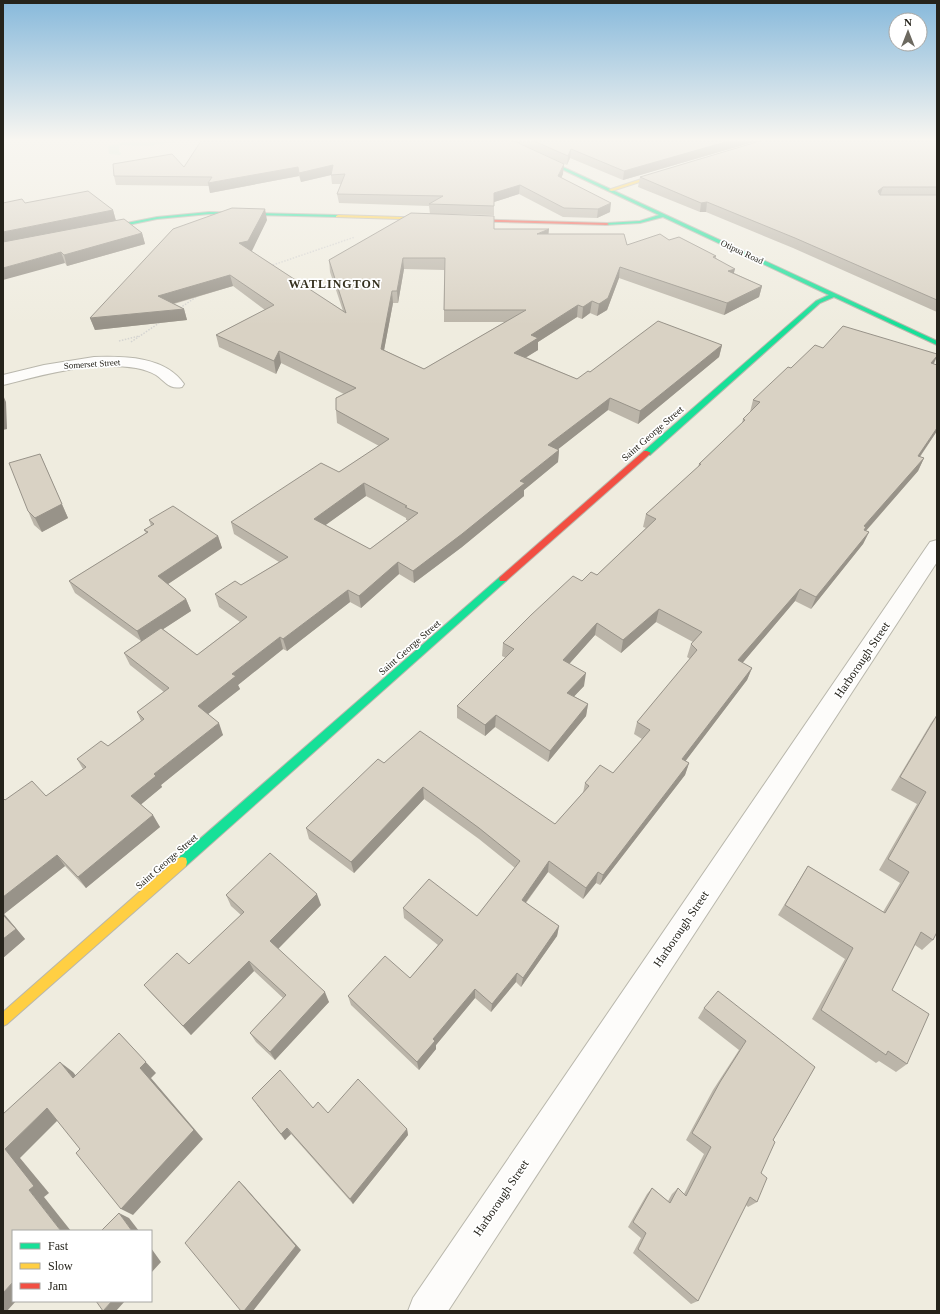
<svg xmlns="http://www.w3.org/2000/svg" width="940" height="1314" font-family="'Times New Roman',serif">
	<style>
		.green { fill: #cde6d3 }
		.lines { fill: none; stroke-linecap: round; stroke-linejoin: round }
		.street-casing { stroke: #b9b7ac; stroke-width: 2 }
		.fast-casing { stroke: #b9b7ac; stroke-width: 2 }
		.slow-casing { stroke: #b9b7ac; stroke-width: 2 }
		.jam-casing { stroke: #b9b7ac; stroke-width: 2 }
		.path { stroke: #d5d4d1; stroke-width: 1.5; stroke-dasharray: 1.5 1.5; stroke-linecap: butt }
		.street { fill: #fdfcfa; fill-rule: evenodd }
		.fast { fill: #16e098; fill-rule: evenodd }
		.slow { fill: #ffcf43; fill-rule: evenodd }
		.jam { fill: #f24e42; fill-rule: evenodd }
		.wall { fill: #bbb5a9; fill-rule: evenodd }
		.shaded-wall { fill: #989389 }
		.building { fill: #d9d2c4; stroke: #989389; fill-rule: evenodd }
		.labels { text-anchor: middle; stroke-width: 3.5; stroke-linejoin: round; paint-order: stroke }
		.far-street-label { font-size: 9px; fill: #25231b; stroke: #fff }
		.street-label { font-size: 10px; fill: #25231b; stroke: #fff }
		.far-district-label { font-size: 12px; font-weight: bold; letter-spacing: 1px; fill: #35301e; stroke: #fff }
		.near-street-label { font-size: 12px; fill: #25231b; stroke: #fff }
	</style>
	<rect width="100%" height="100%" fill="#efecdf"/>
	<path class="green" d="M130 141H179L148 146 122 145 119 146V152L121 153 120 155 109 154 108 146Z"/>
	<g class="lines">
		<defs>
			<path id="street" d="M94 357C124 356 165 356 184 384L182 387C169 390 165 381 156 375 151 372 142 369 136 368 90 361 47 374 3 385V375L44 365Z
				M937 540V562L448 1311H408L413 1298 930 542Z"/>
			<path id="fast" d="M502 141H507L937 341V345L834 297 820 303 650 455H644V451L816 301 829 295 663 217 640 223 605 225V223H607L640 221 659 215Z
				M209 212 338 215 340 216 338 217 209 214 157 219 99 231 96 229 157 217Z
				M503 576 506 577 507 579 506 581 186 866 182 867 178 866 177 862 178 858 500 577Z"/>
			<path id="slow" d="M666 171 670 172 612 191 608 190Z
				M338 215 432 218 434 219 432 220 336 217V216Z
				M182 857 186 858 187 862 186 866 7 1024 3 1026V1012L178 858Z"/>
			<path id="jam" d="M464 219 607 223 609 224 607 225 462 221V220Z
				M644 451H647L651 453 506 581H500L499 579 500 577Z"/>
		</defs>
		<use href="#street" class="street-casing"/>
		<use href="#fast" class="fast-casing"/>
		<use href="#slow" class="slow-casing"/>
		<use href="#jam" class="jam-casing"/>
		<path class="path" d="M270 266 355 237
			M180 308 199 295
			M119 341 139 336
			M131 342 162 321"/>
		<use href="#street" class="street"/>
		<use href="#fast" class="fast"/>
		<use href="#slow" class="slow"/>
		<use href="#jam" class="jam"/>
	</g>
	<path class="wall" d="M201 141 563 174 561 177 610 212 597 218 563 217 519 194 494 202V215L430 214 429 206 339 203 337 194 341 184H332L331 175 301 182 299 176 210 193 209 186 116 185 114 176 184 167Z
		M514 141H757L623 180 570 158 567 165Z
		M937 141V312L793 248 706 212H700L638 187 640 177Z
		M25 203 113 210 116 221 142 233 145 244 67 266Z
		M267 220 251 251 343 311 330 272 329 260 494 229 548 234 627 245 669 240 716 256V258L734 273 762 286 759 297 724 315 619 278 607 310 597 316 590 313 582 319 577 317 538 342V350L526 357 577 379 590 372 722 345 719 357 638 424 608 410 558 449 559 450 558 462 524 490V496L462 547 414 583 399 574 361 608 350 602 287 651 283 649 238 685 240 689 208 714 223 735 161 785 162 787 141 804 160 827 86 888 65 866 4 914 25 939 3 958 5 800 46 796 83 769 77 759 108 746 141 721 137 712 164 692 130 665 124 653 141 641 75 593 69 581 146 533 144 530 151 526 149 520 218 536 222 548 168 584 186 599 191 611 163 629 197 655 240 622 219 607 215 594 241 585 279 562 234 534 231 522 339 472 379 446 337 423 336 410 344 394 281 363 276 374 219 347 216 335 265 310 233 286 174 304 184 309 187 320 95 330 90 318ZM404 269 444 270V322H505L424 369 384 350 393 303H398ZM366 496 406 518V520H408L370 549 325 525Z
		M823 348 937 354V356L934 364 937 365V431L920 457 924 458 918 471 866 531 869 532 863 544 811 609 795 601 742 663 752 668 747 680 685 761 689 763 685 775 600 885 596 883 583 899 548 872 526 903 559 926 557 936 521 987 516 982 491 1012 475 998 436 1045V1049L419 1070 351 1005 348 996 410 978 438 945 404 918 403 908 477 916 515 868 479 839 424 799 354 873 309 839 306 828 384 763 555 824 583 793 585 783 613 773 642 739 634 734 637 722 690 659 687 657 691 644 693 642 656 622 621 653 595 635 569 664 584 686 574 696 588 704 586 716 548 762 495 727 485 736 457 718V706L506 658 502 656 503 643 582 581 597 575 646 528 643 527 646 514 698 467 699 464 742 423 743 419 750 412 753 400 791 368Z
		M40 454 68 518 42 532 34 525 28 511Z
		M937 715V932L933 940 922 950 915 945 892 990 907 1064 896 1072 879 1061 876 1063 812 1019 845 959 778 915 808 866 883 912 900 883 879 870 917 804 891 790 931 723Z
		M226 895 321 905 278 949 329 1002 275 1060 256 1042 250 1033 283 998 254 971 191 1035 152 994 144 985 189 964 241 915 231 906Z
		M704 1008 815 1067 773 1140 761 1173 757 1202 748 1207 746 1205 698 1301 691 1304 633 1253 641 1238 628 1227 647 1194 652 1188 668 1201 672 1194 678 1188 684 1194 704 1154 686 1140 713 1090 739 1050 698 1018Z
		M257 1105 313 1108 328 1113 407 1129 408 1135 353 1204 291 1134 285 1140Z"/>
	<path class="shaded-wall" d="M729 141H757L623 180 624 171Z
		M571 149 570 158 567 165 568 156Z
		M564 164 563 174 558 185V176Z
		M333 165 331 175 301 182 299 173Z
		M298 167 299 176 210 193 208 183Z
		M520 185 519 194 494 202V193Z
		M883 187 880 196 878 191Z
		M707 202 706 212H700L701 203Z
		M611 203 610 212 597 218 598 209Z
		M265 209 267 220 251 253 239 243Z
		M113 210 116 221 3 243V232Z
		M549 229 548 240 537 234Z
		M142 233 145 244 67 266 64 255Z
		M61 252 65 263 3 280V268Z
		M403 258 404 269 398 303 397 291Z
		M620 267 619 278 607 310 597 316 599 304Z
		M735 269 732 280 728 271Z
		M230 275 233 286 161 307 158 296Z
		M762 286 759 297 724 315 727 303Z
		M392 291 393 303 382 361 381 349Z
		M592 301 590 313 582 319 583 307Z
		M578 305 577 317 538 342V350L514 365V353L531 335Z
		M184 309 187 320 95 330 90 318Z
		M722 345 719 357 638 424 640 411Z
		M279 351 281 363 276 374 274 361Z
		M937 356 932 367 931 363Z
		M3 395 6 402 7 429 3 430Z
		M610 398 608 410 547 458 548 445Z
		M937 428V431L912 468 918 456Z
		M559 450 558 462 524 490V496L462 547 414 583 413 571 520 481Z
		M40 454 68 518 42 532 35 518Z
		M924 458 918 471 863 534 864 526Z
		M364 483 366 496 316 532 314 519Z
		M869 532 863 544 811 609 816 597Z
		M218 536 222 548 162 588 158 576Z
		M398 562 399 574 361 608 359 596Z
		M800 589 795 601 734 673 738 660Z
		M348 590 350 602 287 651 283 639Z
		M186 599 191 611 142 643 137 631Z
		M659 609 656 622 621 653 623 640Z
		M597 623 595 635 562 672 563 660Z
		M280 637 283 649 238 685 240 689 203 718 198 706 232 674Z
		M752 668 747 680 678 771 682 759Z
		M586 673 584 686 566 705 567 693Z
		M588 704 586 716 548 762 550 751Z
		M496 715 495 727 485 736V725Z
		M219 723 223 735 161 785 162 787 138 807 131 796 154 774Z
		M689 763 685 775 600 885 603 875Z
		M423 787 424 799 354 873 351 862Z
		M153 815 160 827 86 888 78 877Z
		M57 855 65 866 4 914 25 939 3 958V897Z
		M549 861 548 872 520 910 522 900Z
		M598 872 596 883 583 899 586 888Z
		M317 894 321 905 275 952 270 941Z
		M559 926 557 936 521 987 523 978Z
		M249 961 254 971 191 1035 183 1026Z
		M517 973 516 982 491 1012 492 1004Z
		M475 989V998L436 1045V1049L419 1070 417 1062 433 1039Z
		M325 992 329 1002 275 1060 270 1052Z
		M119 1033 156 1073 151 1078 203 1139 133 1215 121 1209 140 1068Z
		M60 1062 73 1072 86 1088 73 1078Z
		M47 1108 61 1117 20 1158 49 1193 44 1197 71 1231H61L29 1190 5 1149Z
		M287 1128 291 1134 285 1140 281 1134Z
		M407 1129 408 1135 353 1204 350 1199Z
		M239 1181 245 1187 301 1250 253 1311H244Z
		M119 1213 129 1218 139 1231H132Z
		M151 1248 161 1262 151 1273Z
		M13 1282V1301H16L7 1311H3V1293Z
		M112 1301H125L116 1311H103Z"/>
	<path class="building" d="M201 141H514L564 164 558 176 611 203 598 209 564 208 520 185 494 193V206L429 204 443 196 337 194 345 174 331 175 333 165 299 173 298 167 208 183 212 177 114 176 113 164 172 154 184 167Z
		M534 141H729L624 171 571 149 568 156Z
		M760 141H937V187H883L878 191 880 195H937V300L795 238 707 202 701 203 640 177Z
		M88 191 113 210 3 232V203L22 199 25 203Z
		M232 208 265 209 248 241 239 243 346 313 329 260 411 213 494 216V229H549L537 234H624L627 245 660 234 669 240 679 237 716 256 713 257 735 269 728 271 762 286 727 303 620 267 608 298 599 304 592 301 583 307 578 305 531 335 538 338 514 353 577 379 588 371 590 372 658 321 722 345 640 411 610 398 548 445 559 450 520 481 525 483 462 534 413 571 398 562 359 596 348 590 283 639 280 637 232 674 236 676 198 706 219 723 154 774 156 776 131 796 153 815 78 877 57 855 3 897V798L5 800 32 781 46 796 86 767 77 759 101 741 108 746 144 719 137 712 169 688 124 653 161 628 197 655 247 617 215 594 235 581 241 585 288 557 231 522 321 463 339 472 389 439 336 410V398L356 388 279 351 274 361 216 335 274 305 230 275 158 296 184 309 90 318 173 229ZM403 258H445L444 310H526L424 369 381 349 392 291H397ZM364 483 407 506 405 507 418 513 370 549 314 519Z
		M124 219 142 233 64 255 61 252 3 268V242Z
		M843 326 937 354V356L931 363 937 365V428L918 456 924 458 864 526 866 527 864 530 869 532 816 597 800 589 738 660 752 668 682 759 689 763 603 875 598 872 586 888 549 861 522 900 559 926 523 978 517 973 492 1004 475 989 433 1039 435 1041 417 1062 348 996 385 956 410 978 443 940 403 908 429 879 477 916 520 861 479 828 423 787 351 862 306 828 378 759 384 763 420 731 555 824 589 786 585 783 600 765 613 773 650 730 637 722 697 650 691 644 702 632 659 609 623 640 597 623 563 660 586 673 567 693 588 704 550 751 496 715 485 725 457 706 514 649 503 643 531 615 573 576 582 581 591 572 597 575 656 519 646 514 701 464H699L745 420 743 419 760 402 753 400 788 367 791 368 815 345 823 348Z
		M40 454 62 504 35 518 28 511 9 463Z
		M173 506 218 536 158 576 186 599 137 631 69 581 148 532 144 530 154 524 149 520Z
		M937 715V932L933 940 921 932 892 990 929 1014 907 1064 888 1051 886 1055 821 1010 853 948 785 905 808 866 885 913 909 872 888 859 926 792 900 777Z
		M270 853 317 894 270 941 325 992 270 1052 250 1033 286 995 249 961 183 1026 144 985 177 953 189 964 244 912 226 895Z
		M3 915 16 929 3 939Z
		M718 991 815 1067 773 1140 775 1142 761 1173 767 1178 757 1202 750 1197 698 1301 638 1249 646 1233 633 1222 652 1188 670 1203 678 1188 686 1196 711 1147 692 1133 720 1082 746 1041 704 1008Z
		M119 1033 146 1062 140 1068 194 1130 121 1209 76 1153 80 1149 47 1108 5 1149 34 1186 29 1190 61 1231H13V1282L3 1293V1114L60 1062 73 1078Z
		M280 1070 313 1108 318 1102 328 1113 358 1079 407 1129 350 1199 287 1128 281 1134 252 1098Z
		M239 1181 296 1246 244 1311H241L185 1243Z
		M119 1213 132 1231H101Z
		M96 1301H112L103 1311Z"/>
	<linearGradient id="sky" x2="0" y2="1"><stop stop-color="#87b9db"/><stop offset="0.43" stop-color="#f8f6f1"/><stop offset="1" stop-color="#f8f6f1" stop-opacity="0"/></linearGradient>
	<rect width="940" height="325" fill="url(#sky)"/>
	<g class="labels">
		<g class="far-street-label">
			<text transform="translate(742 252) rotate(25)" y="3">Otipua Road</text>
			<text transform="translate(92 364) rotate(-4)" y="3">Somerset Street</text>
		</g>
		<g class="street-label">
			<text transform="translate(652 433) rotate(-41)" y="4">Saint George Street</text>
			<text transform="translate(409 647) rotate(-41)" y="4">Saint George Street</text>
			<text transform="translate(166 861) rotate(-41)" y="4">Saint George Street</text>
		</g>
		<g class="far-district-label">
			<text x="335" y="288">WATLINGTON</text>
		</g>
		<g class="near-street-label">
			<text transform="translate(862 660) rotate(-56)" y="4">Harborough Street</text>
			<text transform="translate(681 929) rotate(-56)" y="4">Harborough Street</text>
			<text transform="translate(501 1198) rotate(-56)" y="4">Harborough Street</text>
		</g>
	</g>
	<rect width="940" height="1314" fill="none" stroke="#25231b" stroke-width="8"/>
	<rect x="12" y="1230" width="140" height="72" fill="#ffffff" stroke="#a8a7a4"/>
	<rect x="20" y="1243" width="20" height="6" fill="#16e098" stroke="#a8a7a4"/>
	<text x="48" y="1250" font-size="12" fill="#25231b">Fast</text>
	<rect x="20" y="1263" width="20" height="6" fill="#ffcf43" stroke="#a8a7a4"/>
	<text x="48" y="1270" font-size="12" fill="#25231b">Slow</text>
	<rect x="20" y="1283" width="20" height="6" fill="#f24e42" stroke="#a8a7a4"/>
	<text x="48" y="1290" font-size="12" fill="#25231b">Jam</text>
	<g transform="translate(908 32)"><circle r="19" fill="#ffffff" stroke="#a8a7a4"/>
	<path d="M0-3L7 15L0 10L-7 15Z" fill="#6c6960"/>
	<text y="-6" font-size="11" font-weight="bold" text-anchor="middle" fill="#25231b">N</text>
	</g>
</svg>
